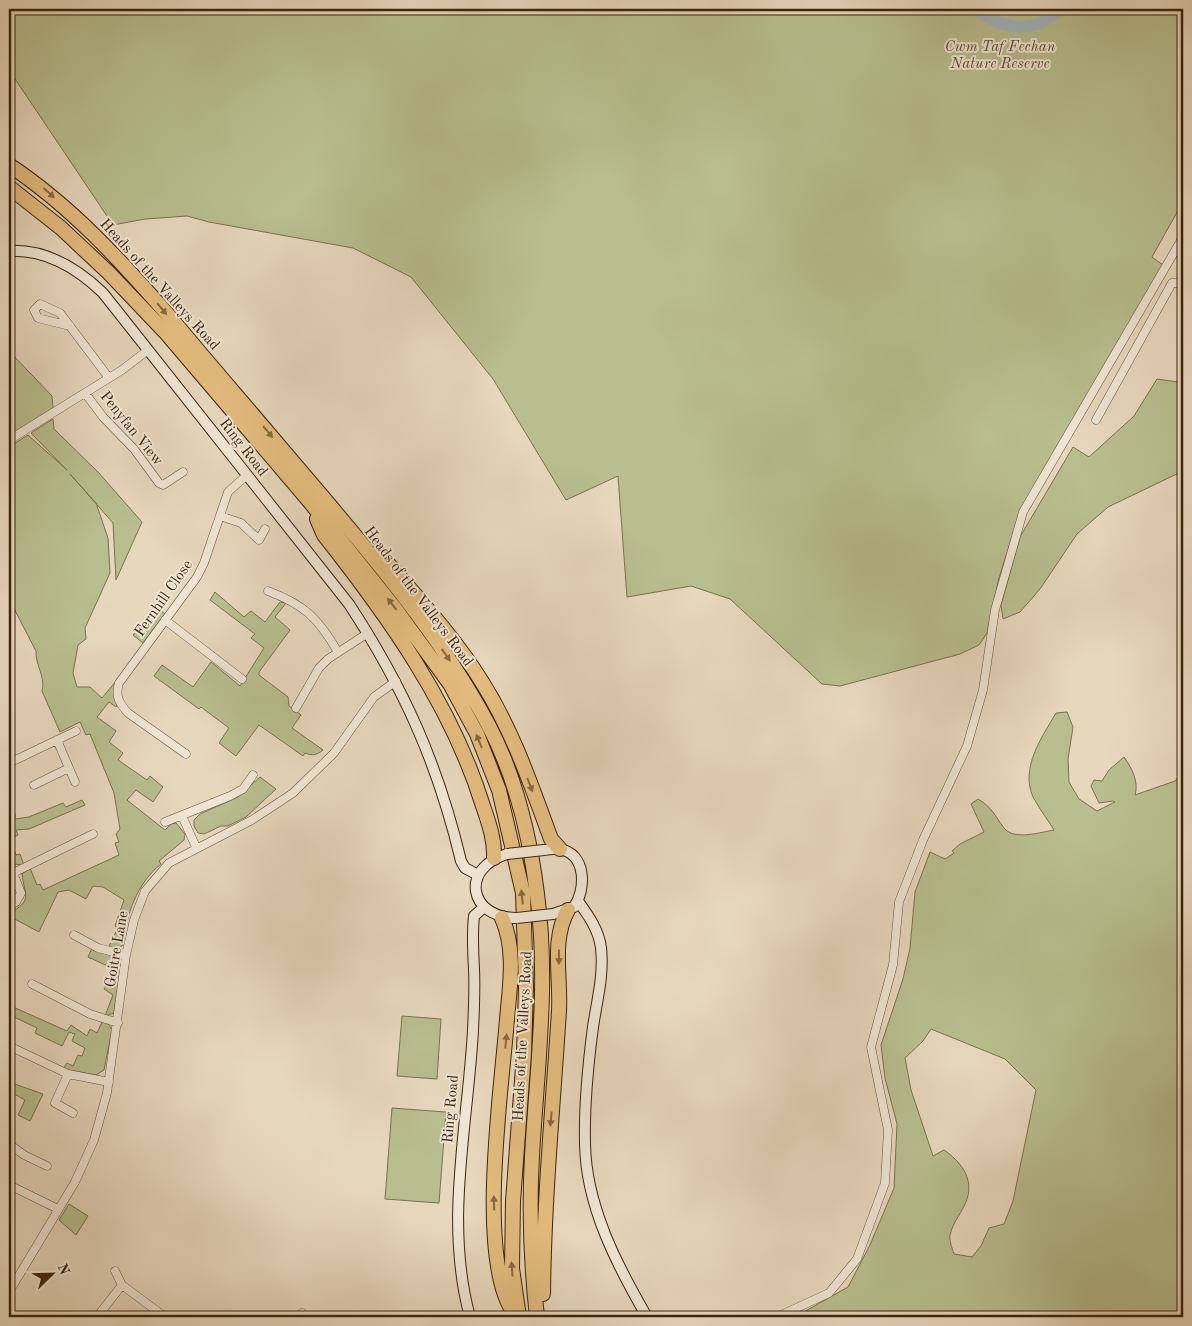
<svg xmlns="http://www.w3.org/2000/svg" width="1192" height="1326" font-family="'Old Standard TT',serif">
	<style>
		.green { fill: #b8be8f; stroke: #7a714d; fill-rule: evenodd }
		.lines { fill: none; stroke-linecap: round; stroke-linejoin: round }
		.river { stroke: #9db6bd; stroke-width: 12 }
		.street-casing { stroke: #675138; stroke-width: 9 }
		.secondary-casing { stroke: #3c240b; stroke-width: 12 }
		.highway-casing { stroke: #3c240b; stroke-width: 16 }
		.street { stroke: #efe5d4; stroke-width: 8 }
		.secondary { stroke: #efe5d4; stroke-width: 10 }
		.highway { stroke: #e4bc7e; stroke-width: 14 }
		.secondary-bridge-casing { stroke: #3c240b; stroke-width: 12; stroke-linecap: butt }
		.secondary-bridge { stroke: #efe5d4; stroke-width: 10 }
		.oneway { fill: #88683f }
		.labels { text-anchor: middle; stroke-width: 4; stroke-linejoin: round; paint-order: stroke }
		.park-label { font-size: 15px; font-style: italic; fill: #5b4a2c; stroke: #efe5d4 }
		.street-label { font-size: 15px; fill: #3c240b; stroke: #efe5d4 }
	</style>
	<rect width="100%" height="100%" fill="#e7d7bd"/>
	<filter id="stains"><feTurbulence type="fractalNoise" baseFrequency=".004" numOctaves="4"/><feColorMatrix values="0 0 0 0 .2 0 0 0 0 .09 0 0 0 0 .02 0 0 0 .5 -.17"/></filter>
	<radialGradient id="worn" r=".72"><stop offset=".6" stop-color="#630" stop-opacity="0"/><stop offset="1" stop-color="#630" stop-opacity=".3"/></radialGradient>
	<path class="green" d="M9 9H1183V208L1180 207 1152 257 1163 265 1021 508 999 578 987 633 979 645 960 654 840 686 822 684 730 599 691 586 627 597 618 476 566 500 493 379 411 277 353 248 209 222 187 216 145 219 113 225 9 70Z
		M9 351 52 396 53 408 9 435Z
		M1183 374V471L1108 507 1077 534 1040 589 1020 612 1003 619 1001 605 1020 537 1073 447 1089 457 1134 416 1157 379 1178 382Z
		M53 419 54 429 98 472 142 522 116 580 113 523 70 474 96 503 108 538 110 573 85 628 86 639 78 645 73 673 77 687H90L102 698 116 681 114 693 117 705 116 707 109 702 97 717 116 731 109 742 123 753 118 760 147 780 150 776 163 787 153 802 136 790 127 800 165 830 171 824 176 823 185 834 184 840 159 861 161 864C137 883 126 915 123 945L118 949 108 948 118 928 115 926 124 900 103 887 93 886 86 899 69 890 58 892 39 932 9 916V913C34 901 24 894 22 874L30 868 37 885 40 884 43 890 119 855 115 843 119 842 116 834 120 829 114 793 90 734 86 735 80 722 60 732 42 691C46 678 35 664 36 651L9 599V447L28 435 67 470 31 433Z
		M215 592 244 617 251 611 265 622 280 602 286 603 275 617 290 630 259 672V675L288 697 289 706 301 715 292 728 323 750C317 755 312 756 305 753L303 756 259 725 236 756 219 743 229 728 201 707 199 709 154 676 162 665 193 687 211 662 240 686 264 648 251 638 255 634 210 600Z
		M155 606 165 614 143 643 133 635Z
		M1067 712 1073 727 1068 759 1069 782 1079 799 1097 811 1115 802 1113 801 1099 803 1091 786 1094 780 1102 781 1109 770 1124 757C1132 768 1139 782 1135 795L1175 781 1183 772V1317H795L848 1287 870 1245 894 1188 897 1124 885 1078 881 1045 903 979 910 948 915 892 930 852 945 859 954 853 952 851 960 844 984 832 971 804 978 799C992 807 995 816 1004 828 1014 841 1041 832 1054 830 1047 819 1039 808 1033 797 1020 768 1042 737 1056 713ZM931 1029 1005 1059 1036 1090 1013 1201 1004 1224 989 1228 981 1246 972 1257 954 1254C952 1248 949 1240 950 1235 953 1221 963 1212 967 1199 974 1178 960 1161 944 1150L933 1156 911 1090 905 1058 923 1041Z
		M260 777 276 789 246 817 228 826H221L204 834 198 833 194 826V820L200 814 238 797Z
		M82 800 85 805 29 829 16 830 18 835 10 839 16 855 20 854 24 865 13 864C5 848 9 835 15 819L29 817 63 803 66 807Z
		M92 948 117 957 121 965 114 1013 105 1016 113 995 104 989 113 974 112 968 88 957Z
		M13 1007 67 1031 71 1025 87 1036 90 1029 97 1033 102 1022H107L112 1030 104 1070 96 1075 63 1069 67 1063 73 1066 78 1055 82 1056 85 1048 72 1041 75 1034 69 1032 62 1046 35 1033 37 1028 12 1016Z
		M402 1016 441 1019 437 1079 397 1076Z
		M9 1082 43 1094 30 1121 18 1115 25 1100 9 1091Z
		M392 1108 446 1112 439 1203 385 1199Z
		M69 1204 88 1216 76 1235 59 1220Z"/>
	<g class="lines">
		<path class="river" d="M975 9C994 22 1015 32 1038 24 1046 21 1054 13 1062 9"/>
		<defs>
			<path id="street" d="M70 326 38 318 34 310 40 304 60 313 109 378
				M85 393 103 417 134 449 159 483 163 485 183 472
				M1096 420 1172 283H1183
				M9 440 122 370 148 350
				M220 516 241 523 259 540 265 529
				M268 591C305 605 318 618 338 652
				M165 620 242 679
				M296 708 319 668 328 659 368 633
				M57 740 75 782
				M186 754 128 713C119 703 115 696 119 683L197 577 204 563 228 492 247 475
				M9 763 76 731
				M34 785 69 768
				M9 806 11 816 9 825
				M182 816 196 847
				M165 822 230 796 243 789 253 775
				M9 863 21 893 16 902 9 906
				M13 873 93 834
				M74 935 98 948 126 955
				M32 984 90 1014 118 1023
				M9 1046 68 1074 109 1082
				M68 1074 55 1103 73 1113
				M9 1144 24 1155 47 1166
				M9 1185 58 1209
				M115 1271 122 1285 165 1317
				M9 1292 75 1182 94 1140 107 1093 126 955 134 920 145 891 169 863 252 820 293 793 334 753 374 697 396 681
				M97 1317 122 1285
				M302 1317V1313
				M777 1317 829 1293 857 1259 885 1183 888 1130 871 1047 893 965 899 902 923 840 967 746 983 690 995 610 1023 512 1183 237"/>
			<path id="secondary" d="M9 251C46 249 77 268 103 293L349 604C404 688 438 764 461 861L465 868 478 875
				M544 850C548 850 554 848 559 849 587 853 586 890 574 907L553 914
				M507 854C460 868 468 918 517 918
				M578 901C588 915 599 930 601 948 604 975 597 1000 593 1027 588 1065 584 1105 585 1144 586 1206 617 1265 647 1317
				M470 1317C444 1222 468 1125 473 1030 474 1009 475 989 474 969 473 950 472 934 474 916L483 908"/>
			<path id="highway" d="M9 165C71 206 121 261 170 317 203 357 237 396 270 435 346 525 434 622 489 726 515 776 530 837 537 894 549 981 537 1068 532 1156 529 1210 531 1264 537 1317
				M9 187 61 228 109 273 167 334 310 502 394 607 450 684 477 734 499 790 523 893 526 987 524 1053 513 1201 512 1268 519 1317
				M317 519 324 535C388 616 451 704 482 803 488 821 495 839 494 858
				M378 552C414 594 453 635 482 682 513 731 531 785 551 839L560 849
				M502 918C516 949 510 986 507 1019 502 1087 476 1259 514 1313
				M543 1294C544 1199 553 1105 559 1011 561 978 551 939 568 910"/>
		</defs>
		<use href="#street" class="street-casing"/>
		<use href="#secondary" class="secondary-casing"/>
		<use href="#highway" class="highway-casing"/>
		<use href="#street" class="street"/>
		<use href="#secondary" class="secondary"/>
		<use href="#highway" class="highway"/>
		<defs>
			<path id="secondary-bridge" d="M507 854 544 850
				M517 918 553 914"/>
		</defs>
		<use href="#secondary-bridge" class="secondary-bridge-casing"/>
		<use href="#secondary-bridge" class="secondary-bridge"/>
	</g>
	<defs><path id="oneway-solid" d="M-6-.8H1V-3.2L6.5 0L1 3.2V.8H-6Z" transform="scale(1.25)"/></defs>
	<g class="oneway">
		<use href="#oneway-solid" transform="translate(49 193) rotate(42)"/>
		<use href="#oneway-solid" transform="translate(162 309) rotate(50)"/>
		<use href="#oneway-solid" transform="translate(268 432) rotate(50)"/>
		<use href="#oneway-solid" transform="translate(392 604) rotate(-128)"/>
		<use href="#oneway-solid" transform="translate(446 655) rotate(55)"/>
		<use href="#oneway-solid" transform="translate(479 741) rotate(-112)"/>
		<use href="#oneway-solid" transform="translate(530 785) rotate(69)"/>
		<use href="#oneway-solid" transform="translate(522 897) rotate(-96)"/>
		<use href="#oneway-solid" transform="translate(559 957) rotate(90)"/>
		<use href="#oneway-solid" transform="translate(506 1041) rotate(-85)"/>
		<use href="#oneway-solid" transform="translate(551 1119) rotate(95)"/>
		<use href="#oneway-solid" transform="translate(494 1203) rotate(-91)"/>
		<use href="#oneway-solid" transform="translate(512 1269) rotate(-94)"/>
	</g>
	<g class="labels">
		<g class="park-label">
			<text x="1000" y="51">Cwm Taf Fechan<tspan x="1000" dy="17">Nature Reserve</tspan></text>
		</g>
		<g class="street-label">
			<text transform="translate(160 284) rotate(48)" y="5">Heads of the Valleys Road</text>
			<text transform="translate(132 428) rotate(51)" y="5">Penyfan View</text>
			<text transform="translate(244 447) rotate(52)" y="5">Ring Road</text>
			<text transform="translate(419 596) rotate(53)" y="5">Heads of the Valleys Road</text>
			<text transform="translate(163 598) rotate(-55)" y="5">Fernhill Close</text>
			<text transform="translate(116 949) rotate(-80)" y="5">Goitre Lane</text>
			<text transform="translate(522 1036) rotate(-87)" y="5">Heads of the Valleys Road</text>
			<text transform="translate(450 1109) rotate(-85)" y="5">Ring Road</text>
		</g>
	</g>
	<rect width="1192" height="1326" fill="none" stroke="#e7d7bd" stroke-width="30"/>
	<rect x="10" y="10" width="1172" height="1306" fill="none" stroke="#3c240b" stroke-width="2.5"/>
	<rect x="15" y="15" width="1162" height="1296" fill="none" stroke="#3c240b"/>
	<g transform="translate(52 1274) rotate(67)" stroke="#efe5d4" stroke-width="4" paint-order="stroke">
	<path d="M0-4L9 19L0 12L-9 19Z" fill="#3c240b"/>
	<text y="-8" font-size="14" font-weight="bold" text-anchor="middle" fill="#3c240b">N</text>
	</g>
	<rect width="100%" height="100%" filter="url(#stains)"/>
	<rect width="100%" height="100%" fill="url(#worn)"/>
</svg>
